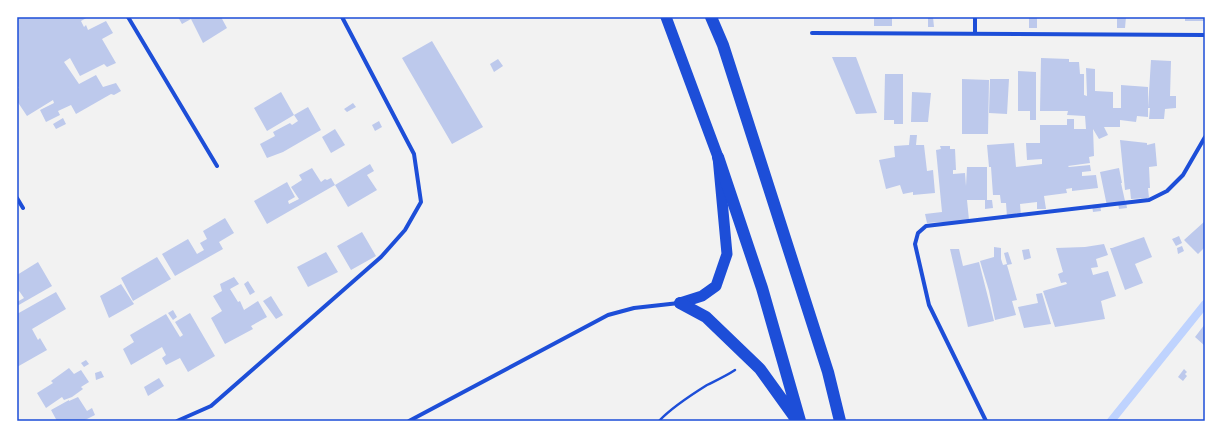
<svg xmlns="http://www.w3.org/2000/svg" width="1222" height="438" font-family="Raleway,sans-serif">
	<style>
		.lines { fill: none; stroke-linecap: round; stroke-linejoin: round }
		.stream { stroke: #bfd3fe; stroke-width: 8 }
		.building { fill: #bdc9ec }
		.path { stroke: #1d4ed8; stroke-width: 2.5 }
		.minor { stroke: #1d4ed8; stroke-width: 4 }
		.trunk { stroke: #1d4ed8; stroke-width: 11 }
		.motorway { stroke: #1d4ed8; stroke-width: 12 }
		.neatline { fill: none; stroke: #1d4ed8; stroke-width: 1.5 }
	</style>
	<rect width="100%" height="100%" fill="#f2f2f2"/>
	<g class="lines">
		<path class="stream" d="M1111 421 1205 304"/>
	</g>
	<path class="building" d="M17 17H88L81 21 84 27 86 25 88 30 106 21 113 33 102 39 116 63 107 67 104 64 80 76 70 58 64 62 79 84 96 75 103 87 116 83 121 91 114 95 111 94 76 114 71 105 58 111 60 115 46 122 40 110 54 103 53 100 27 116 17 101V89L19 88 17 84Z
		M178 17H221L227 28 203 43 191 19 182 24Z
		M874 17H892V26H874Z
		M928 17H933L934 27H928Z
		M1117 17H1126L1125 28H1117Z
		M1185 17H1205V21H1185Z
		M1029 18H1037V28H1029Z
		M432 41 483 127 452 144 402 58Z
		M832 57H856L877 113 856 114Z
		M1041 58 1069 59V62H1079L1080 74H1084V95L1087 96 1086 68 1095 69V91L1113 92V108H1121V85L1148 87V117L1137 116 1136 122 1120 120V127H1104L1108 135 1099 139 1093 129 1094 156 1089 157 1090 163 1068 166 1069 167 1090 165 1091 171 1082 172V176L1096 175 1098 188 1072 191V188L1066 189 1067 193 1044 196 1046 209H1037V202L1020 204 1021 216 1007 217 1006 203H1001L1000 195H993L991 167H989L987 145 1014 143 1016 167 1042 164V159L1027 160 1026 143H1040V125H1067V119H1074V129H1086L1085 116 1067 115 1068 111H1040Z
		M498 59 503 66 494 72 490 64Z
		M1151 60 1171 61 1170 96H1176V108L1165 109 1164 119H1149L1150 108H1148Z
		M1018 71 1036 72V120H1030V111H1018Z
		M885 74H903V124H894V120H884Z
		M962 79 989 80 988 134H962Z
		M990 79H1009L1007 114 989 113Z
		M281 92 294 115 267 131 254 108Z
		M912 92 931 93 928 122H911Z
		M353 103 356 107 347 112 344 109Z
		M308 107 321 130 283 152 267 158 260 144 275 136 273 132 290 123 292 125 298 121 294 115Z
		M63 118 66 124 56 129 53 124Z
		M379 121 382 127 375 131 372 125Z
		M335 129 345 145 331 153 322 137Z
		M910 135H917L916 145H924L927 171 933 170 935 193 913 195V192L903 194 900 185 886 189 879 160 895 157 894 146 909 145Z
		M1120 140 1147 143V145L1155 143 1157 166 1149 167 1150 188H1148L1149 198 1131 199 1130 189 1125 190Z
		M940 146H950V149H955L956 170H953V174L965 173 966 186 967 167H987V200H992L993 208 985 209V200H967L969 220 943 223V222L927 223 925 214 942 212 936 150 941 149Z
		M370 164 374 171 367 175 377 190 348 207 335 185Z
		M312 168 321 182 325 179 327 180 331 178 335 185 267 224 254 201 287 182 295 197 288 201 289 204 299 199 291 187 302 180 299 175Z
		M1119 168 1122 183H1121L1125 201 1126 202 1127 208 1119 209 1118 203 1107 206 1100 172Z
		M1100 204 1101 211 1093 212 1092 205Z
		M225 218 234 233 219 242 223 249 175 276 162 254 188 239 197 254 204 250 200 243 207 239 203 231Z
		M1205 221V247L1198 254 1184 240Z
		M362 232 376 256 351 270 337 246Z
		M1179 236 1182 243 1176 246 1172 239Z
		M1144 237 1152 257 1135 264 1143 283 1125 290 1110 248H1112Z
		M1104 244 1108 255 1096 259 1098 267 1091 268 1093 275 1108 271 1116 296 1101 301 1105 319 1055 327 1043 291 1067 284 1066 282 1061 283 1058 274 1063 272 1056 248 1085 247Z
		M1182 246 1184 251 1178 254 1177 248Z
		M994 247 1001 248V259L1003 265 1007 264 1004 253 1008 252 1012 264 1007 265 1017 300 1012 301 1016 315 995 320 989 291 980 261 994 257Z
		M950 249H959L963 266 979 262 994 321 968 327Z
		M1029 249 1031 258 1024 260 1022 250Z
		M326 252 338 272 308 287 297 267Z
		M157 257 171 279 133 301 121 278Z
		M38 262 52 286 17 306V302L24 298 17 288V275Z
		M234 277 239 284 230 289 238 302 240 301 244 310 258 301 267 317 251 326 253 329 225 344 211 318 222 311 213 296 222 291 220 284Z
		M248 281 255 292 250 295 244 284Z
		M121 284 134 304 109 318 100 296Z
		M56 292 66 309 32 329 38 340 40 338 47 350 17 367V314Z
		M1042 293 1051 324 1024 328 1018 307 1038 303 1036 294Z
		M271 296 283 315 276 319 263 301Z
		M173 310 177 317 173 320 168 313Z
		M190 313 215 356 188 372 180 358 166 365 162 358 166 355 162 347 131 365 123 349 134 342 130 335 166 314 180 337 183 335 175 322Z
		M1205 324V346L1195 337Z
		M86 360 89 364 84 367 81 363Z
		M69 368 74 374 81 370 89 382 81 387 83 389 72 397 64 400 62 397 46 408 37 393 53 383 51 381Z
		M1184 369 1187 372 1185 374 1187 376 1183 381 1178 377Z
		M101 371 104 377 96 380 95 373Z
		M159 378 164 386 148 396 144 387Z
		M78 397 87 411 92 408 95 415 83 421H57L51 410 69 400V401Z"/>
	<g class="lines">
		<path class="path" d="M659 421C672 407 691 395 707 385 717 380 726 376 735 370"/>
		<path class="minor" d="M128 17 217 166
			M812 33 1205 35
			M975 34V17
			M17 198 23 208
			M177 421 211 406 381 257 405 230 421 202 414 154 342 17
			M409 421 608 315 634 308 679 303
			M986 421 929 305 915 244 918 233 926 226 1149 200 1167 191 1183 175 1205 137"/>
		<path class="trunk" d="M666 17 718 157 727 254 716 286 702 296 680 303"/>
		<path class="motorway" d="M711 17 723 45 828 372 840 421
			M718 157 762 288 800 421
			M680 303 706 317 760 369 796 419"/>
	</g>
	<rect width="1222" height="438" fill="none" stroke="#ffffff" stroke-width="36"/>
	<rect x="18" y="18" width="1186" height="402" class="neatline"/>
</svg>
